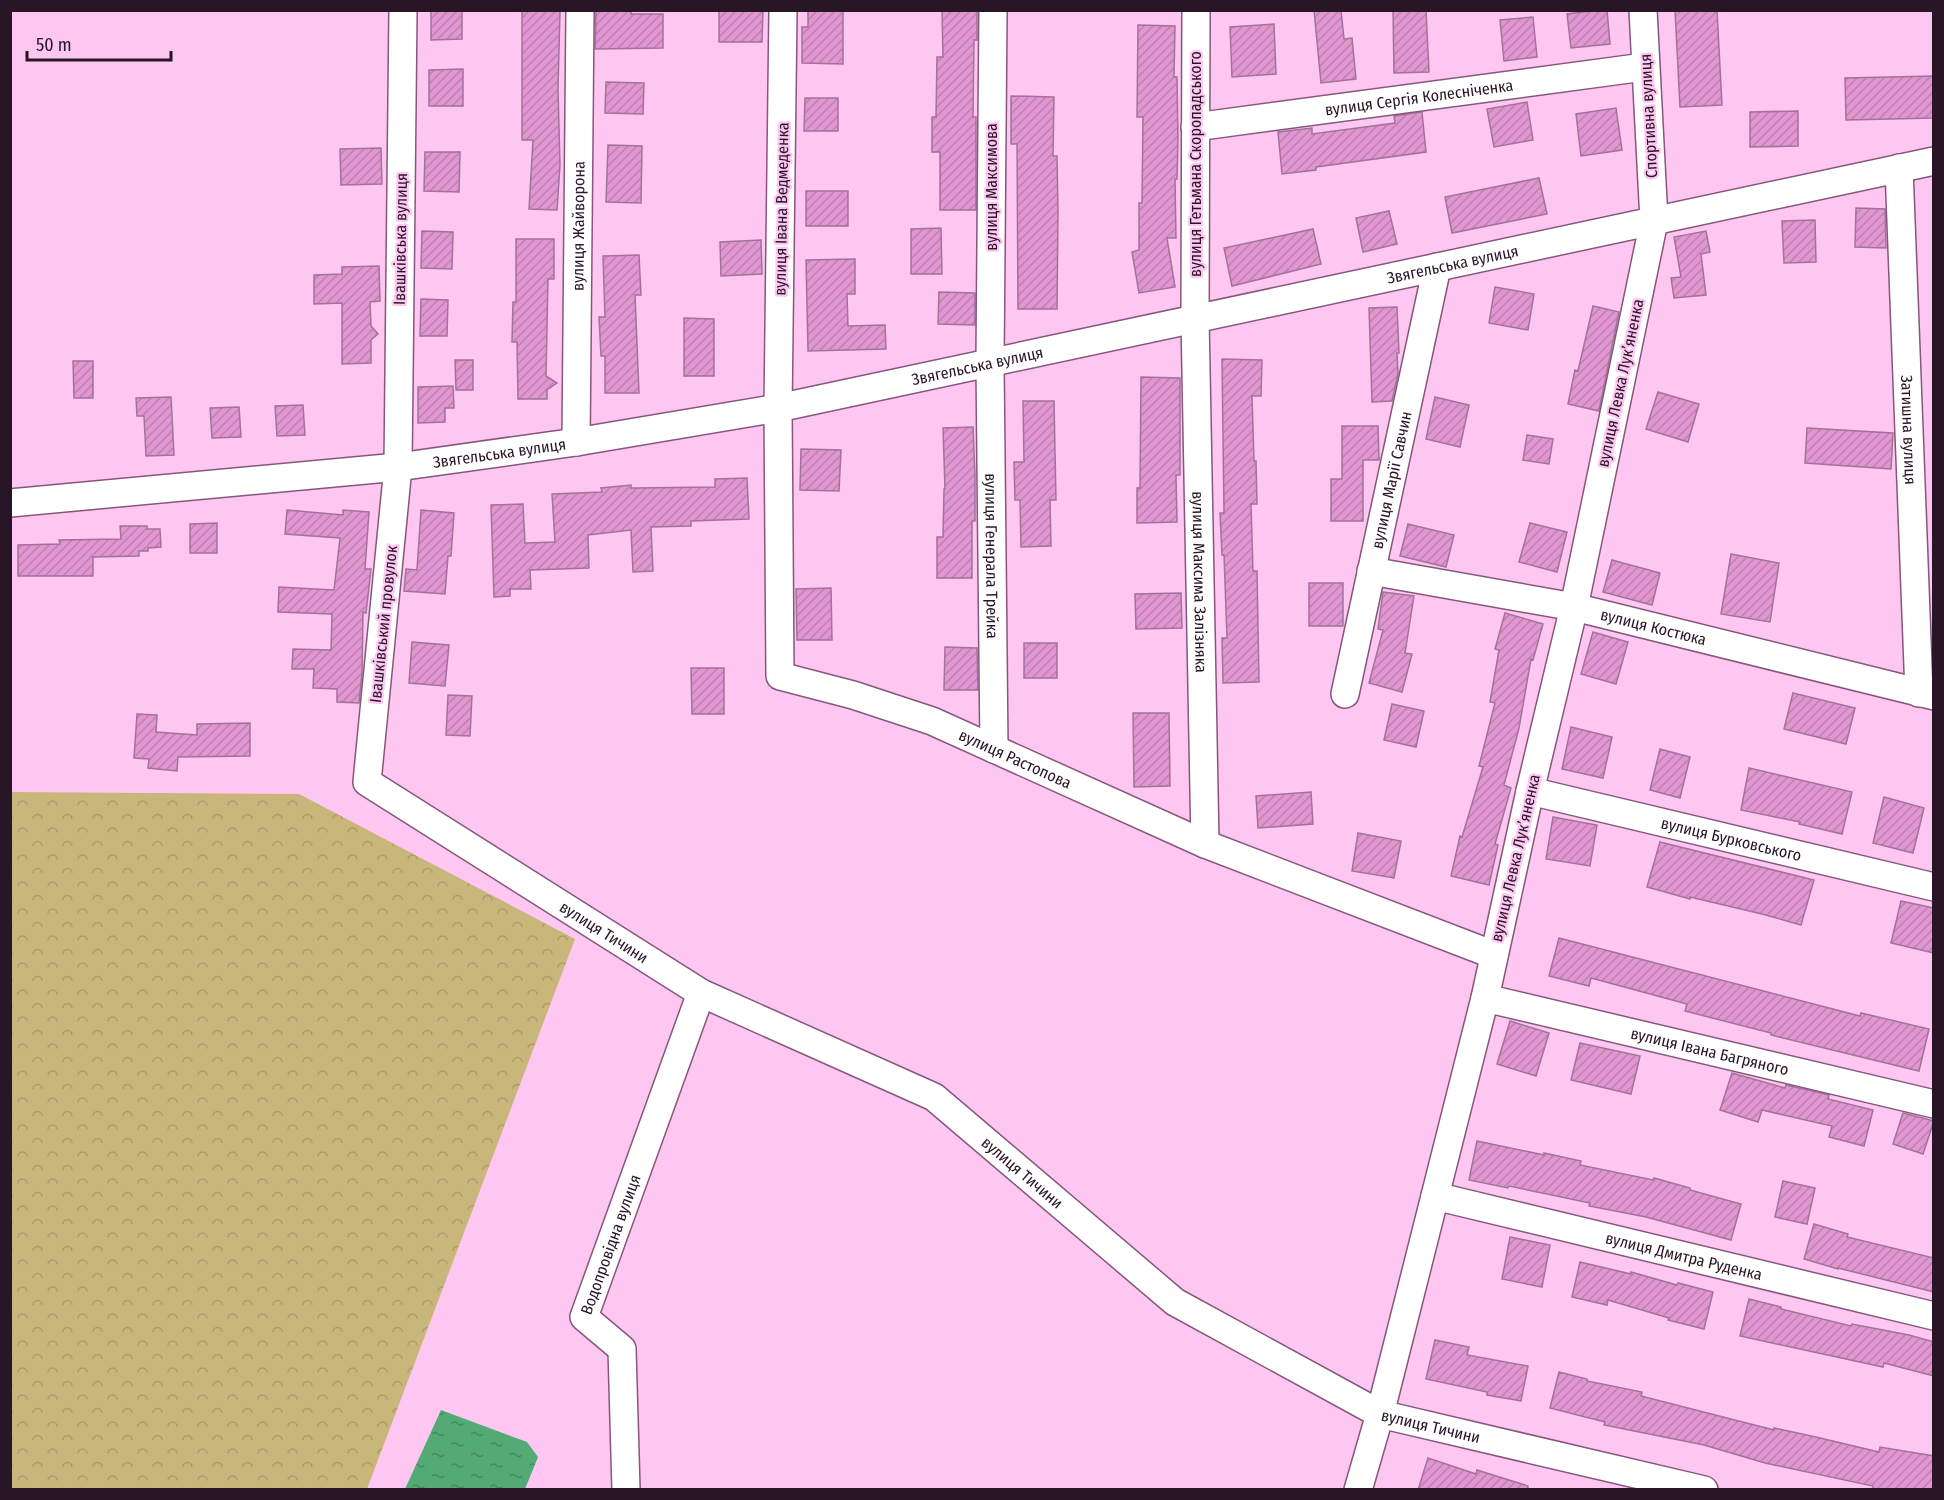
<svg xmlns="http://www.w3.org/2000/svg" width="1944" height="1500" font-family="'Fira Sans Condensed',sans-serif">
	<style>
		.forest { fill: url(#forest-crowns) }
		.water { fill: url(#water-ripples) }
		.building { fill: url(#building-hatch); stroke: #a37299; stroke-width: 1.5 }
		.lines { fill: none; stroke-linecap: round; stroke-linejoin: round }
		.minor-casing { stroke: #86577c; stroke-width: 30 }
		.minor { stroke: #fff; stroke-width: 27 }
		.labels { text-anchor: middle; stroke-width: 4.5; stroke-linejoin: round; paint-order: stroke }
		.street-label { font-size: 16px; fill: #281525; stroke: #fdc7f1 }
	</style>
	<defs>
		<pattern id="forest-crowns" width="20" height="18" patternUnits="userSpaceOnUse" patternTransform="scale(1.5)"><rect width="20" height="18" fill="#c8b67a"/><path d="M2 6a3 3 0 1 1 6 0M12 15a3 3 0 1 1 6 0" fill="none" stroke="#ac9c69"/></pattern>
		<pattern id="water-ripples" width="26" height="14" patternUnits="userSpaceOnUse" patternTransform="scale(1.5)"><rect width="26" height="14" fill="#54aa74"/><path d="M2 4q2-2 4 0t4 0M15 11q2-2 4 0t4 0" fill="none" stroke="#46895f"/></pattern>
		<pattern id="building-hatch" width="6" height="6" patternUnits="userSpaceOnUse" patternTransform="scale(1.5)"><rect width="6" height="6" fill="#e096d1"/><path d="M-1 1l2-2M0 6l6-6M5 7l2-2" fill="none" stroke="#c080b3"/></pattern>
	</defs>
	<rect width="100%" height="100%" fill="#fdc7f1"/>
	<path class="forest" d="M11 792 299 794 575 939 367 1489H11Z"/>
	<path class="water" d="M441 1410 527 1442 538 1457 525 1489H405Z"/>
	<path class="building" d="M431 10H462V39L431 40Z
		M522 10H560L558 89 560 165 557 210 529 209 533 140H522Z
		M596 10H631V14H663V48L595 49Z
		M719 10H763L762 42H719Z
		M808 10H843V64L802 63V27H808Z
		M942 10H977V40H974L973 117H976V210H940V152H932V117H936L937 57H943Z
		M1314 10H1341L1344 39 1352 38 1356 79 1321 83Z
		M1393 10H1426L1429 72 1394 73Z
		M1598 10H1607L1610 44 1571 48 1567 14Z
		M1675 10H1717L1722 105 1680 107Z
		M1533 17 1537 57 1504 61 1500 20Z
		M1274 24 1276 74 1232 77 1230 27Z
		M1138 25 1175 26 1174 77H1177L1178 138 1177 179H1175L1176 238H1167L1175 287 1139 293 1132 252 1139 250V203H1142L1143 117H1137Z
		M463 69V106H429V70Z
		M1934 76V118L1846 120 1845 78Z
		M606 82 644 83 643 114 605 113Z
		M1011 96 1054 97 1053 156H1057L1058 213 1057 309H1018L1017 144H1011Z
		M805 98H838V131H804Z
		M1527 102 1533 140 1494 147 1487 109Z
		M1616 108 1622 150 1581 156 1576 114Z
		M1798 111V146L1750 147V112Z
		M1422 112 1426 152 1316 167V170L1282 174 1278 132 1312 128V134L1395 123 1394 116Z
		M608 145 642 146 641 203 606 202Z
		M381 148 382 184 341 185 340 149Z
		M425 152H460L459 192 424 191Z
		M1539 178 1547 214 1452 233 1445 197Z
		M806 191H848V226H806Z
		M1856 208 1885 209 1886 248 1855 247Z
		M1389 211 1397 244 1363 252 1356 218Z
		M1815 220 1816 262 1784 263 1782 221Z
		M941 228 942 274H911V229Z
		M1313 229 1321 264 1232 286 1224 248Z
		M422 231 453 232 452 269 421 268Z
		M1706 231 1710 252 1701 254 1706 295 1674 298 1671 278 1681 277 1674 237Z
		M516 239H554V279H548L546 376 557 383 547 390V399H518L517 342H512L513 302H516Z
		M761 240 762 274 721 276 720 242Z
		M639 255 641 295H635L639 393H605V356H601L599 317H605L603 256Z
		M855 259V294H847L848 326 885 325 886 349 808 351 806 260Z
		M379 266 380 301 370 302 371 326 378 334 371 340V363L342 364V303L314 304V275L342 274V267Z
		M1495 287 1534 294 1528 330 1489 323Z
		M939 292 975 293V325L938 324Z
		M421 299 448 300 447 336H420Z
		M1593 306 1619 312 1599 411 1568 404 1575 370 1578 371Z
		M1397 307 1399 353H1397L1398 374 1392 401 1372 402 1369 308Z
		M684 318 714 319V376H684Z
		M1222 359 1262 360 1261 396H1252L1254 461H1256L1257 504H1251L1253 571H1257L1259 682 1223 683 1222 638H1227L1224 555H1222L1220 513H1224Z
		M455 360H473V390H456Z
		M73 361H93V398H74Z
		M1141 377 1180 378V475H1176L1177 522 1137 523V488H1140Z
		M453 386 454 408H445V422L418 423V387Z
		M1658 392 1699 404 1688 442 1646 429Z
		M171 397 174 455 146 456 144 416H137L136 398Z
		M1435 397 1469 405 1460 447 1426 439Z
		M1023 401H1054L1056 500H1050L1051 546 1021 547 1020 500H1015L1014 462H1024Z
		M303 405 305 435 277 436 275 406Z
		M239 407 241 437 212 438 210 408Z
		M1342 426H1378L1379 460H1363V521H1331V479H1342Z
		M973 427 975 475V521H972V578H937V537H943L944 489H945L943 428Z
		M1807 428 1893 433 1891 469 1805 463Z
		M1527 435 1553 439 1549 464 1523 460Z
		M801 449 841 450 839 491 800 490Z
		M747 478 749 519 691 521V526L651 527 653 571 633 572 631 530 588 535 589 568 530 570 531 589H510V596L494 597 491 505 523 504 525 543 555 542 552 494 602 492 601 488 631 485V488L715 487V479Z
		M287 510 343 515V510L369 512 365 569H371L366 613 363 612 362 673 359 703 337 702V689L313 688 314 669H292L293 649 331 650 332 614 278 612 279 587 334 590 340 538 285 534Z
		M421 510 454 513 451 556H448L445 594 404 591 406 569 417 570Z
		M217 523V553H190V524Z
		M1530 523 1567 532 1557 572 1519 562Z
		M1408 524 1454 535 1446 567 1400 556Z
		M120 526H147V529H160L161 547 148 548V551H139V556L93 557V576H18V545L60 544 59 540 121 539Z
		M1731 554 1779 563 1770 622 1721 614Z
		M1612 560 1660 573 1652 605 1603 592Z
		M1309 583H1343V626H1309Z
		M831 588 832 640H797L796 589Z
		M1383 592 1414 596 1405 653 1412 654 1402 692 1369 683 1383 630 1378 629Z
		M1181 593 1182 628 1136 629 1135 594Z
		M1505 613 1543 624 1533 660 1531 659 1519 728 1504 785 1511 788 1495 844 1498 845 1489 885 1451 876 1460 836 1462 837 1483 767 1479 766 1495 703 1490 702 1499 650 1495 649Z
		M1593 632 1628 642 1616 684 1581 674Z
		M412 642 449 645 445 686 409 683Z
		M1024 643H1057V678H1024Z
		M945 647 977 648 978 690H944Z
		M691 668H724V714H692Z
		M1793 693 1855 708 1846 744 1784 729Z
		M448 695 472 696 470 736 446 735Z
		M1392 704 1424 711 1416 747 1384 740Z
		M1133 713H1169L1170 786 1134 787Z
		M137 714 157 715 156 732 197 735V724L250 723V756L178 757 177 771 148 768 149 759 134 758Z
		M1571 727 1612 737 1603 778 1562 769Z
		M1660 749 1690 757 1680 798 1650 790Z
		M1749 768 1852 792 1842 834 1799 824 1800 822 1741 810Z
		M1311 792 1313 824 1258 828 1256 796Z
		M1884 797 1924 808 1913 853 1873 843Z
		M1553 817 1597 825 1590 866 1546 859Z
		M1358 833 1401 841 1394 878 1352 871Z
		M1660 842 1814 880 1801 925 1762 914 1690 897V899L1647 887Z
		M1901 901 1934 908V953L1891 943Z
		M1559 938 1860 1016 1861 1013 1929 1029 1919 1071 1771 1035V1033L1685 1011 1687 1004 1591 978 1589 986 1549 976Z
		M1510 1021 1549 1033 1536 1076 1497 1064Z
		M1580 1043 1640 1056 1631 1094 1571 1080Z
		M1732 1073 1785 1088 1786 1085 1829 1095 1828 1099 1873 1110 1864 1146 1829 1137 1832 1126 1762 1110 1758 1122 1720 1110Z
		M1903 1113 1934 1121 1923 1154 1893 1144Z
		M1477 1141 1544 1155V1153L1581 1161 1580 1165 1653 1180 1654 1178 1690 1188V1190L1741 1204 1731 1240 1646 1217 1589 1206 1590 1203 1509 1186 1508 1188 1469 1180Z
		M1783 1181 1815 1188 1807 1224 1775 1217Z
		M1814 1224 1848 1234 1847 1237 1934 1258V1292L1838 1268V1269L1804 1259Z
		M1510 1237 1550 1245 1542 1287 1502 1279Z
		M1580 1262 1631 1274V1272L1677 1285 1678 1283 1713 1292 1704 1329 1668 1320 1669 1318 1608 1300 1607 1305 1572 1297Z
		M1749 1299 1781 1307V1309L1851 1326 1852 1324 1909 1335 1934 1342V1376L1884 1363 1883 1367 1740 1336Z
		M1435 1340 1469 1347 1467 1355 1528 1366 1521 1401 1487 1395V1392L1426 1379Z
		M1559 1372 1587 1379V1381L1642 1392 1641 1396 1774 1430V1428L1816 1437 1879 1452 1880 1447 1934 1456V1490H1873V1486L1765 1463 1704 1445 1604 1425 1605 1422 1550 1408Z
		M1428 1458 1476 1474 1477 1470 1528 1486V1490H1418Z"/>
	<g class="lines">
		<defs>
			<g id="minor">
				<path id="s1" d="M403 10 398 467 367 782 701 993 934 1097 1175 1302 1380 1414 1704 1490"/>
				<path id="s2" d="M783 10 778 408 780 676 853 695 932 721 1205 844 1494 955"/>
				<path id="s3" d="M993 10 990 363 994 749"/>
				<path id="s4" d="M1196 10 1195 318 1205 844"/>
				<path id="s5" d="M1195 127 1644 67"/>
				<path id="s6" d="M1899 168 1919 693"/>
				<path id="s7" d="M576 442 580 10"/>
				<path id="s8" d="M10 503 398 467 576 442 778 408 1934 161"/>
				<path id="s9" d="M1371 571 1574 607 1934 696"/>
				<path id="s10" d="M1345 694 1437 267"/>
				<path id="s11" d="M1530 791 1934 887"/>
				<path id="s12" d="M1485 998 1934 1104"/>
				<path id="s13" d="M1435 1196 1934 1316"/>
				<path id="s14" d="M626 1490 622 1349 584 1317 701 993"/>
				<path d="M1358 1490 1380 1414 1485 998 1530 791 1574 607 1654 221 1643 10"/>
			</g>
		</defs>
		<use href="#minor" class="minor-casing"/>
		<use href="#minor" class="minor"/>
	</g>
	<g class="labels">
		<g class="street-label">
			<text dy="6" stroke="none"><textPath href="#s5" startOffset="226">вулиця Сергія Колесніченка</textPath></text>
			<text transform="translate(1648 116) rotate(-93)" y="6">Спортивна вулиця</text>
			<text transform="translate(1195 164) rotate(-90)" y="6">вулиця Гетьмана Скоропадського</text>
			<text transform="translate(991 187) rotate(-90)" y="6">вулиця Максимова</text>
			<text transform="translate(781 209) rotate(-89)" y="6">вулиця Івана Ведмеденка</text>
			<text dy="6" stroke="none"><textPath href="#s7" startOffset="216">вулиця Жайворона</textPath></text>
			<text transform="translate(400 239) rotate(-89)" y="6">Івашківська вулиця</text>
			<text dy="6" stroke="none"><textPath href="#s8" startOffset="1464">Звягельська вулиця</textPath></text>
			<text dy="6" stroke="none"><textPath href="#s8" startOffset="978">Звягельська вулиця</textPath></text>
			<text transform="translate(1620 383) rotate(-78)" y="6">вулиця Левка Лукʼяненка</text>
			<text dy="6" stroke="none"><textPath href="#s6" startOffset="262">Затишна вулиця</textPath></text>
			<text dy="6" stroke="none"><textPath href="#s8" startOffset="492">Звягельська вулиця</textPath></text>
			<text dy="6" stroke="none"><textPath href="#s10" startOffset="219">вулиця Марії Савчин</textPath></text>
			<text dy="6" stroke="none"><textPath href="#s3" startOffset="546">вулиця Генерала Трейка</textPath></text>
			<text dy="6" stroke="none"><textPath href="#s4" startOffset="572">вулиця Максима Залізняка</textPath></text>
			<text transform="translate(383 624) rotate(-84)" y="6">Івашківський провулок</text>
			<text dy="6" stroke="none"><textPath href="#s9" startOffset="288">вулиця Костюка</textPath></text>
			<text dy="6" stroke="none"><textPath href="#s2" startOffset="916">вулиця Растопова</textPath></text>
			<text dy="6" stroke="none"><textPath href="#s11" startOffset="207">вулиця Бурковського</textPath></text>
			<text transform="translate(1515 858) rotate(-77)" y="6">вулиця Левка Лукʼяненка</text>
			<text dy="6" stroke="none"><textPath href="#s1" startOffset="1054">вулиця Тичини</textPath></text>
			<text dy="6" stroke="none"><textPath href="#s12" startOffset="231">вулиця Івана Багряного</textPath></text>
			<text dy="6" stroke="none"><textPath href="#s1" startOffset="1540">вулиця Тичини</textPath></text>
			<text dy="6" stroke="none"><textPath href="#s14" startOffset="268">Водопровідна вулиця</textPath></text>
			<text dy="6" stroke="none"><textPath href="#s13" startOffset="256">вулиця Дмитра Руденка</textPath></text>
			<text dy="6" stroke="none"><textPath href="#s1" startOffset="2026">вулиця Тичини</textPath></text>
		</g>
	</g>
	<rect width="1944" height="1500" fill="none" stroke="#281525" stroke-width="24"/>
	<path d="M27 51v9h144v-9" fill="none" stroke="#281525" stroke-width="3"/>
	<text x="36" y="51" font-size="18" fill="#281525" stroke="#fdc7f1" stroke-width="4.5" paint-order="stroke">50 m</text>
</svg>
